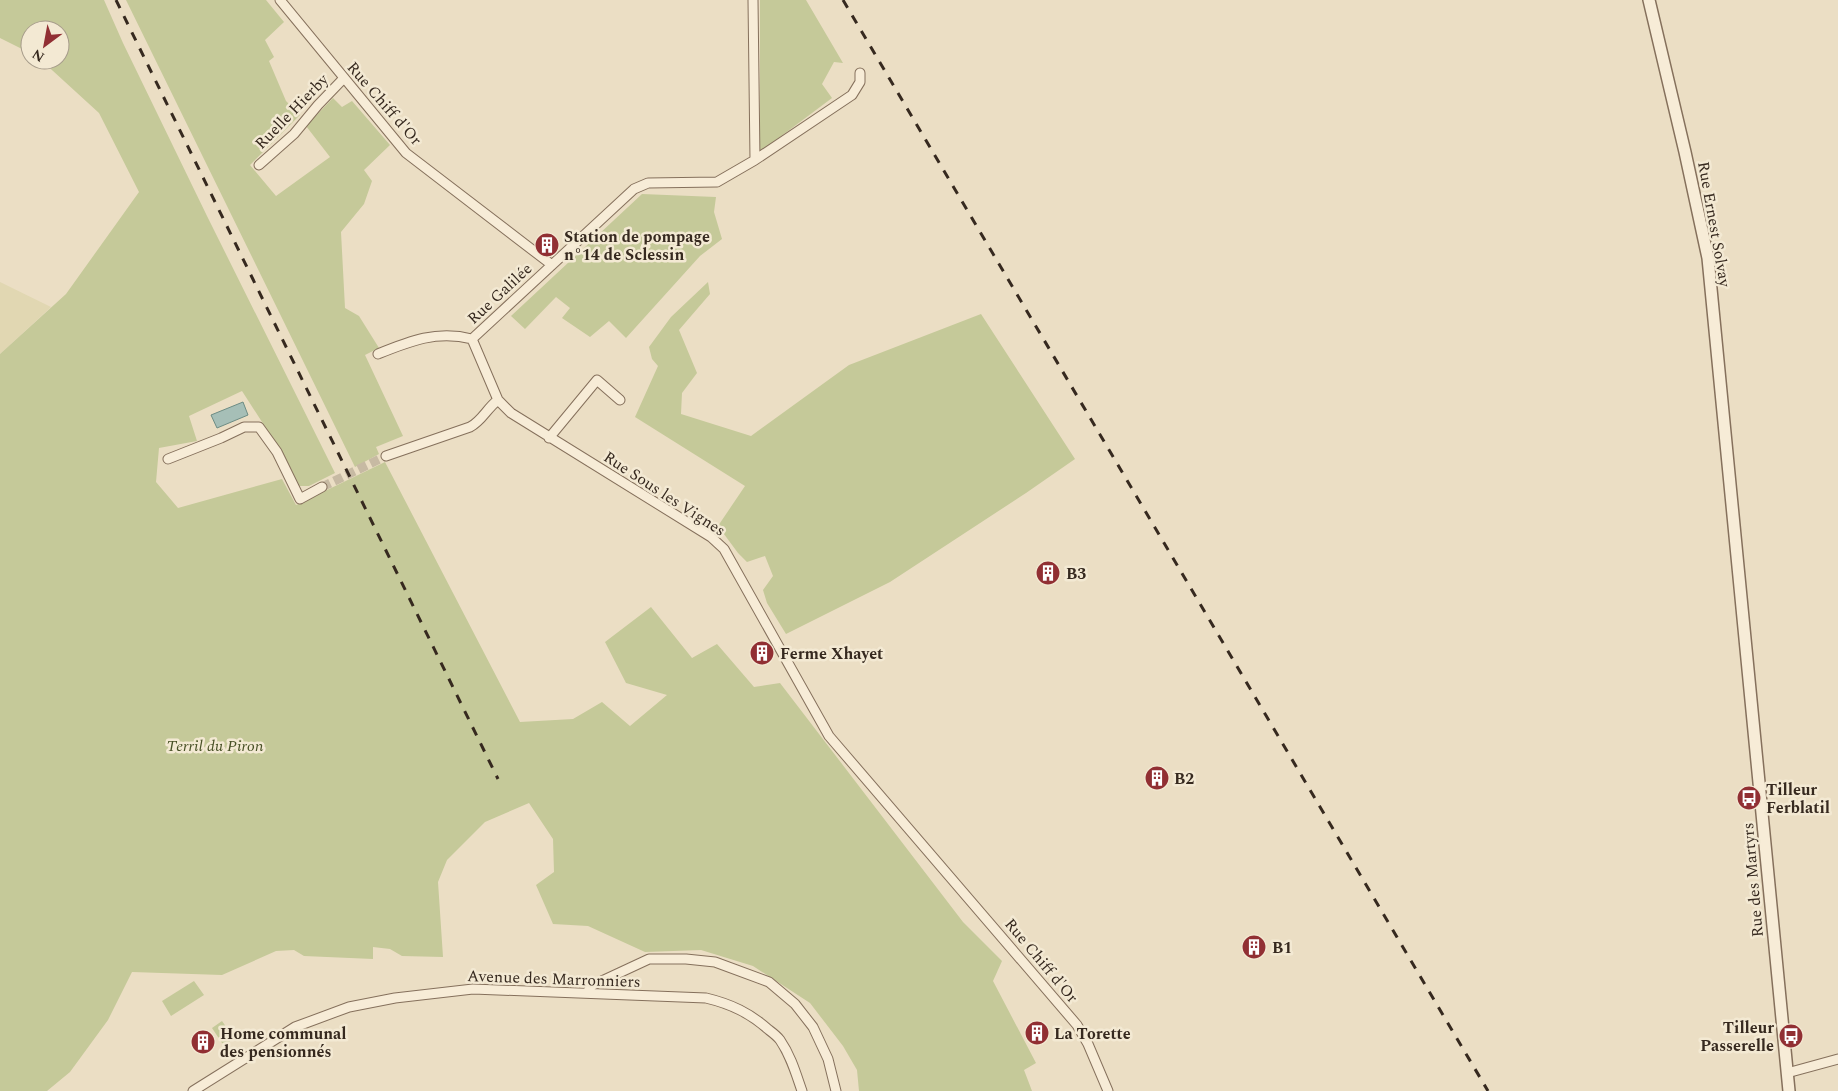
<svg xmlns="http://www.w3.org/2000/svg" width="1838" height="1091" font-family="Spectral,serif">
	<style>
		.farmland { fill: #e1d7b2 }
		.green { fill: #c5c999 }
		.water { fill: #a6bfb7; stroke: #6d8c84 }
		.lines { fill: none; stroke-linecap: round; stroke-linejoin: round }
		.minor-tunnel { stroke: #c7baa3; stroke-width: 9; stroke-dasharray: 9 4.5; stroke-linecap: butt }
		.minor-casing { stroke: #85705c; stroke-width: 11 }
		.tertiary-casing { stroke: #85705c; stroke-width: 14 }
		.minor { stroke: #f7ecd7; stroke-width: 9 }
		.tertiary { stroke: #f7ecd7; stroke-width: 11 }
		.rail { stroke: #36291f; stroke-width: 3; stroke-dasharray: 9 9; stroke-linecap: butt }
		.labels { text-anchor: middle; stroke-width: 5; stroke-linejoin: round; paint-order: stroke }
		.street-label { font-size: 16px; fill: #36291f; stroke: #f3e9d3 }
		.poi-label { font-size: 16px; font-weight: bold; fill: #36291f; stroke: #f3e9d3; text-anchor: start }
		.park-label { font-size: 16px; font-style: italic; fill: #485126; stroke: #f3e9d3 }
	</style>
	<rect width="100%" height="100%" fill="#ebdec4"/>
	<path class="farmland" d="M0 282 51 307 0 354Z"/>
	<path class="green" d="M0 0H104L123 43 207 216 335 473 309 486H298L271 436 242 391 189 416 197 441 159 448 156 482 178 508 282 479 296 505 385 462 520 722 573 719 602 702 630 726 667 695 626 683 605 642 651 607 692 658 717 644 754 687 780 683 963 922 1002 961 993 981 1036 1063 1024 1070 1032 1091H859L857 1070 843 1046 810 1003 753 966 701 950 645 952 588 926 553 924 536 885 554 872 553 839 529 803 485 822 447 860 438 882 443 957 402 956 390 949 373 947V959L304 956 294 950 276 951 222 975 132 972 108 1020 70 1072 47 1091H0V354L66 294 139 192 99 113 41 60H60V30H30V53L0 38Z
		M126 0H266L284 22 265 40 274 57 269 61 286 101 300 115 250 165 276 196 330 157 306 126 333 98 342 107 352 101 390 145 364 170 372 181 364 204 341 232 345 308 359 316 379 348 365 355 403 436 376 447 379 454 355 467Z
		M760 0H806L843 63 834 62 822 84 832 98 760 152Z
		M642 194 716 197 714 212 722 239 700 256 626 338 609 321 590 337 562 318 570 308 556 297 525 329 511 316Z
		M708 282 710 294 679 330 697 373 682 393 681 414 751 436 849 365 981 314 1075 459 1026 493 890 582 786 634 767 603 763 590 773 576 765 556 747 562 738 553 718 526 745 486 635 417 658 366 652 359 649 347 671 317Z
		M194 981 204 995 171 1016 162 1001Z
		M222 1021 234 1038 224 1046 212 1028Z"/>
	<path class="water" d="M243 402 248 415 217 428 211 415Z"/>
	<g class="lines">
		<path class="minor-tunnel" d="M322 487 386 456"/>
		<defs>
			<path id="minor" d="M280 0 406 153 552 265
				M753 0 755 160
				M259 165 294 134 318 105 344 78
				M472 339 498 400 511 413 711 537 724 549 829 736 1077 1025 1088 1044 1108 1091
				M472 339 634 189 648 183 717 182 755 160 852 95 860 82V73
				M378 354C410 341 437 330 472 339
				M549 438 597 380 620 400
				M386 456 470 427C482 421 487 408 498 400
				M168 459 221 438 244 427H259L277 452 300 499 322 487
				M587 993 591 986 649 959H686L715 962 769 982 795 1004 813 1027 828 1059 836 1091
				M1787 1073 1838 1059
				M193 1091 295 1027 349 1007 395 998 473 989 706 998C731 1004 750 1013 769 1030 773 1033 777 1036 780 1040 791 1056 796 1074 802 1091"/>
			<path id="tertiary" d="M1649 0 1685 152 1708 258 1789 1091"/>
		</defs>
		<use href="#minor" class="minor-casing"/>
		<use href="#tertiary" class="tertiary-casing"/>
		<use href="#minor" class="minor"/>
		<use href="#tertiary" class="tertiary"/>
		<path class="rail" d="M116 0 498 779
			M843 0 1488 1091"/>
	</g>
	<defs>
		<symbol id="building-disc" viewBox="-11 -11 22 22"><circle r="9.5" fill="#912f33" stroke="#f3e9d3"/><path d="M-4-6H4V6H1V3H-1V6H-4ZM-2.5-4.3h1.7v1.8h-1.7ZM.8-4.3h1.7v1.8H.8ZM-2.5-1h1.7V.8h-1.7ZM.8-1h1.7V.8H.8Z" fill="#fff"/></symbol>
		<symbol id="bus-disc" viewBox="-11 -11 22 22"><circle r="9.5" fill="#912f33" stroke="#f3e9d3"/><path d="M-5-6H5V4H4V6H2V4H-2V6H-4V4H-5ZM-3.5-4V0h7V-4ZM-3.5 1.2v1.5H-2V1.2ZM2 1.2v1.5H3.5V1.2Z" fill="#fff"/></symbol>
	</defs>
	<g fill-rule="evenodd">
		<use href="#building-disc" x="533" y="231" width="28" height="28"/>
		<use href="#building-disc" x="1034" y="559" width="28" height="28"/>
		<use href="#building-disc" x="748" y="639" width="28" height="28"/>
		<use href="#building-disc" x="1143" y="764" width="28" height="28"/>
		<use href="#bus-disc" x="1735" y="784" width="28" height="28"/>
		<use href="#building-disc" x="1240" y="933" width="28" height="28"/>
		<use href="#building-disc" x="1023" y="1019" width="28" height="28"/>
		<use href="#bus-disc" x="1777" y="1022" width="28" height="28"/>
		<use href="#building-disc" x="189" y="1028" width="28" height="28"/>
	</g>
	<g class="labels">
		<g class="street-label">
			<text transform="translate(385 103) rotate(49)" y="6">Rue Chiff d'Or</text>
			<text transform="translate(291 111) rotate(-46)" y="6">Ruelle Hierby</text>
			<text transform="translate(1715 224) rotate(80)" y="6">Rue Ernest Solvay</text>
			<text transform="translate(499 293) rotate(-43)" y="6">Rue Galilée</text>
			<text transform="translate(665 493) rotate(33)" y="6">Rue Sous les Vignes</text>
			<text transform="translate(1752 880) rotate(-95)" y="6">Rue des Martyrs</text>
			<text transform="translate(1042 960) rotate(50)" y="6">Rue Chiff d'Or</text>
			<text transform="translate(554 978) rotate(2)" y="6">Avenue des Marronniers</text>
		</g>
		<g class="poi-label">
			<text x="564" y="242">Station de pompage<tspan x="564" dy="18">n°14 de Sclessin</tspan></text>
			<text x="1066" y="579">B3</text>
			<text x="780" y="659">Ferme Xhayet</text>
			<text x="1174" y="784">B2</text>
			<text x="1766" y="795">Tilleur<tspan x="1766" dy="18">Ferblatil</tspan></text>
			<text x="1272" y="953">B1</text>
			<text x="1774" y="1033" text-anchor="end">Tilleur<tspan x="1774" dy="18">Passerelle</tspan></text>
			<text x="220" y="1039">Home communal<tspan x="220" dy="18">des pensionnés</tspan></text>
			<text x="1054" y="1039">La Torette</text>
		</g>
		<g class="park-label">
			<text x="215" y="751">Terril du Piron</text>
		</g>
	</g>
	<g transform="translate(45 45) rotate(212)"><circle r="24" fill="#f3e9d3" stroke="#a79c8b"/>
	<path d="M0-4L9 19L0 12L-9 19Z" fill="#912f33"/>
	<text y="-8" font-size="14" font-weight="bold" text-anchor="middle" fill="#36291f">N</text>
	</g>
</svg>
